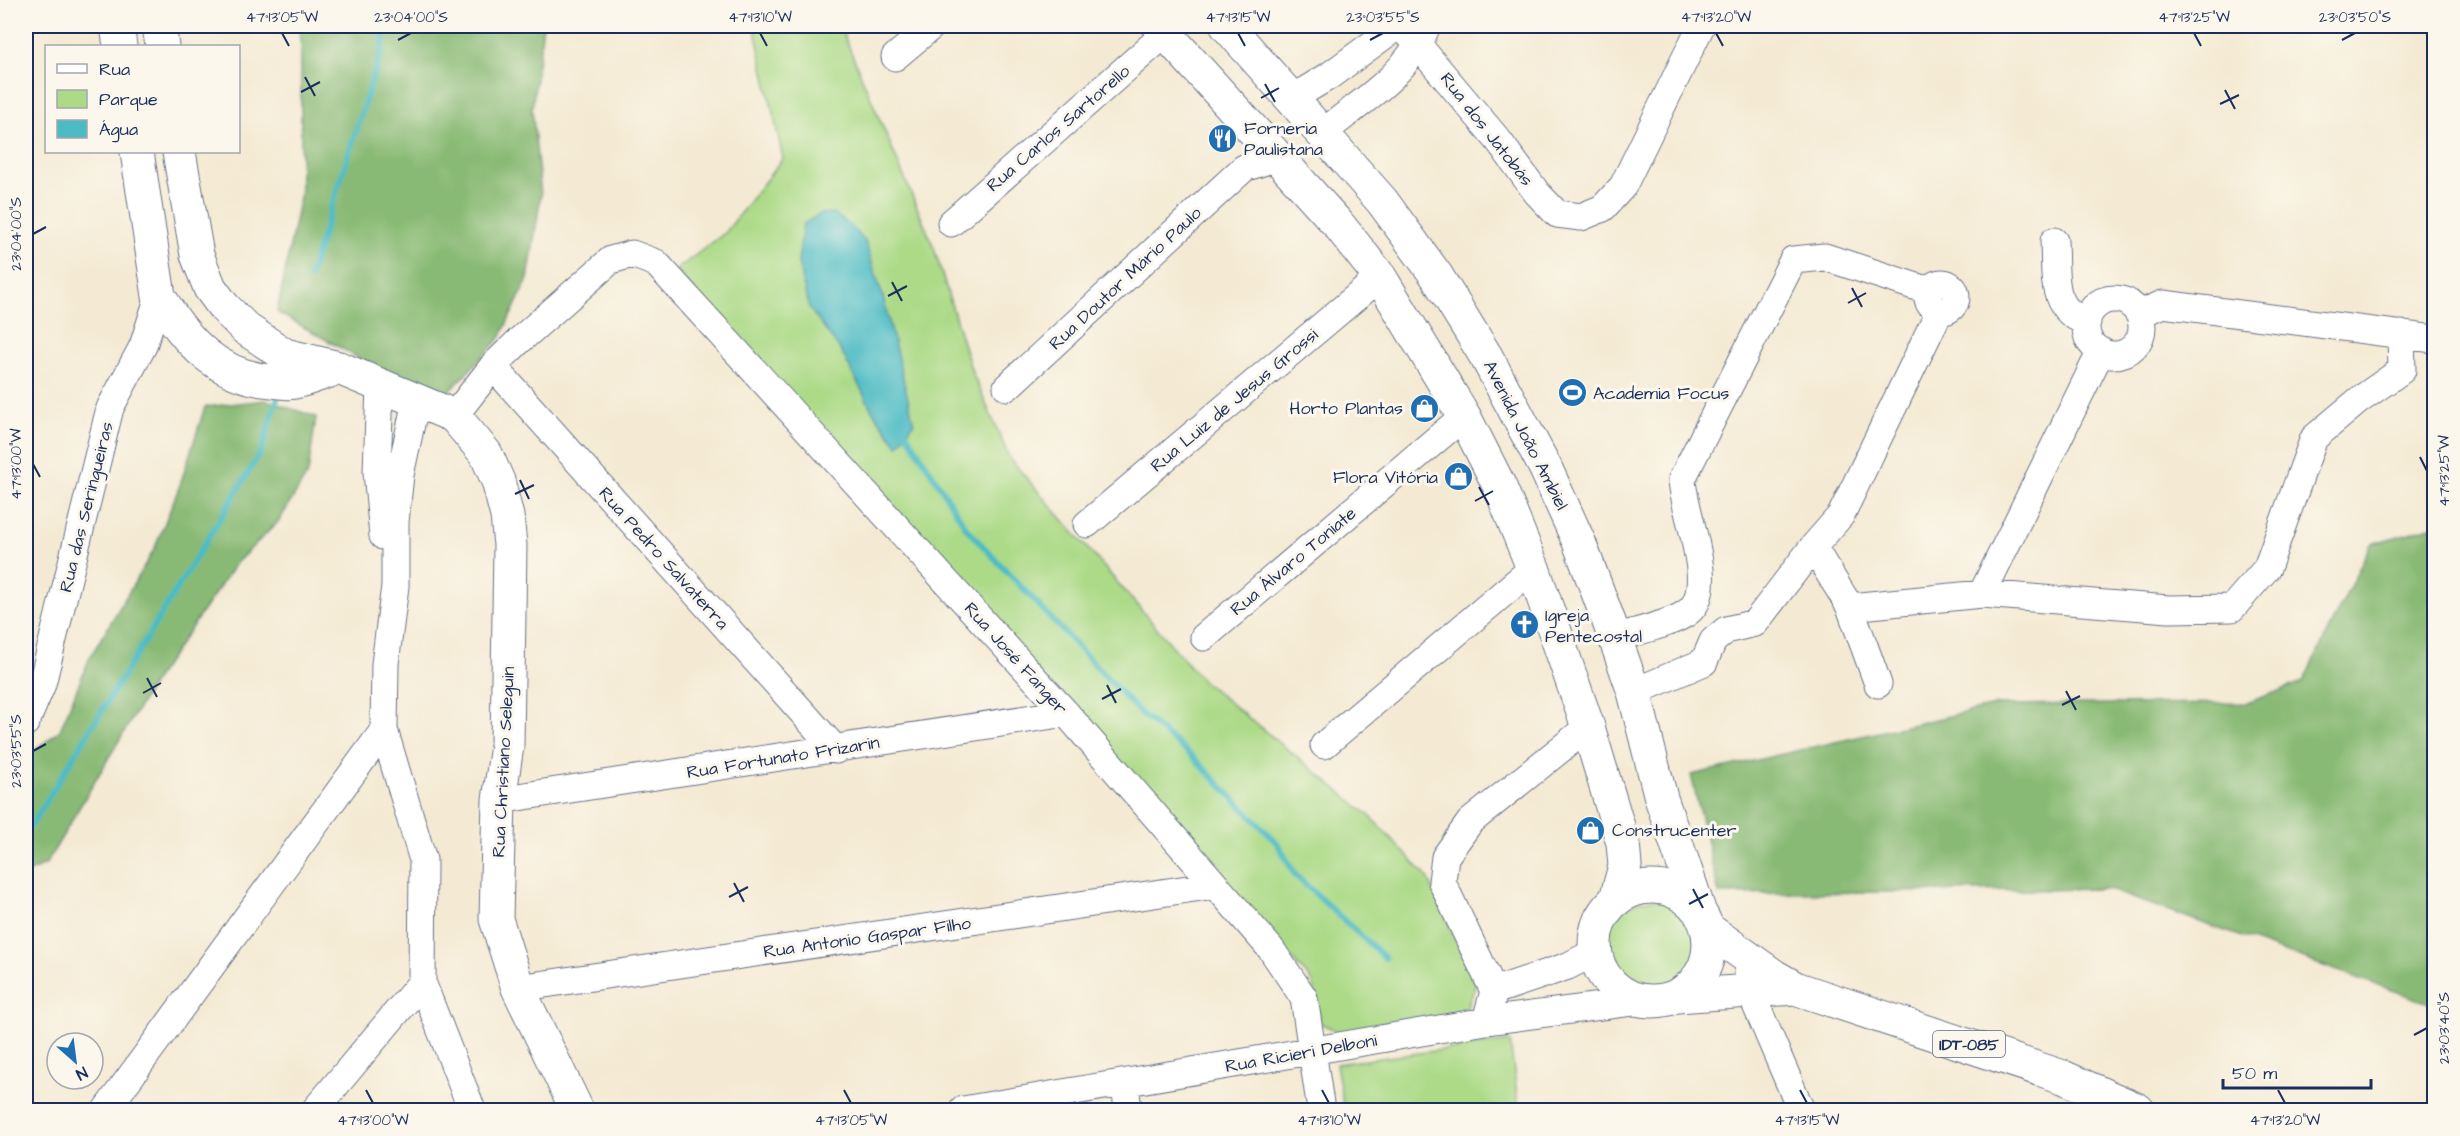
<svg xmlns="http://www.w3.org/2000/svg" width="2460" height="1136" font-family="'Architects Daughter',sans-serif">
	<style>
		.green { fill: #acda87; stroke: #648472; stroke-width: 1.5 }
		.forest { fill: #89ba74; stroke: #527469; stroke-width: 1.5 }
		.water { fill: #4cbbc4; stroke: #347591; stroke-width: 1.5 }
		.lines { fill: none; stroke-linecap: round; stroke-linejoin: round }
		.stream { stroke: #4cbbc4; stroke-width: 6 }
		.minor-casing { stroke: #677087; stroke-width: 29 }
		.major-casing { stroke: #677087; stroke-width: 35 }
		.minor { stroke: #fff; stroke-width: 27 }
		.major { stroke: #fff; stroke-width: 33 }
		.ticks { fill: none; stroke: #1b2f5e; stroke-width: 2 }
		.labels { text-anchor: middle; stroke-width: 6; stroke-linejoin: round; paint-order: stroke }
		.shield { fill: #fbf7ec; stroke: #5e6b89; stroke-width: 1.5 }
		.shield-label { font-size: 16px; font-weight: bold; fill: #1b2f5e }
		.street-label { font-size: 18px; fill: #1b2f5e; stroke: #fbf7ec }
		.poi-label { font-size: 18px; fill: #1b2f5e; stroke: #fbf7ec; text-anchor: start }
		.neatline { fill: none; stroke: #1b2f5e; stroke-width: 2 }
		.ticks-label { font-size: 15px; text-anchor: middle; fill: #1b2f5e }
	</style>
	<rect width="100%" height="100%" fill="#fbf7ec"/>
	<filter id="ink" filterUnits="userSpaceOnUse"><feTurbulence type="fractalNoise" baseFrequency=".0167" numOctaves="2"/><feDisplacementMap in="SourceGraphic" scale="12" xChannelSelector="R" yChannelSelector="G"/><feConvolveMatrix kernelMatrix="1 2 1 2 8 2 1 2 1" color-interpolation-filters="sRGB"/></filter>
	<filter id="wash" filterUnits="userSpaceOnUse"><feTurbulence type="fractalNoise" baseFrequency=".008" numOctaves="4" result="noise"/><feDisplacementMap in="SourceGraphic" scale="24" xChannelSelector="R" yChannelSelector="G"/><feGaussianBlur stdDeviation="1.35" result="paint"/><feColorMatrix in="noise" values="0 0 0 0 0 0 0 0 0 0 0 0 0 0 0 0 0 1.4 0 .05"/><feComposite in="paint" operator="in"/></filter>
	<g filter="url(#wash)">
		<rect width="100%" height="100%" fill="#f4ead3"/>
		<path class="green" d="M754 26H840L933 245 972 372 1010 459 1203 681 1370 816 1428 878 1476 984 1464 1015 1343 1034 1320 1023 1313 982 676 270 726 232 783 158Z
			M1604 946a46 46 0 1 1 92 0a46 46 0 1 1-92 0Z
			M1510 1041 1519 1110H1344L1336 1064Z"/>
		<path class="forest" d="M298 26H543L532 109 541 195 528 279 500 338 445 396 380 370 277 312 301 191V40Z
			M266 400 316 417 308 473 279 521 236 563 153 683 46 864 26 874V758L60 730 90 657 154 550 180 485 205 407Z
			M2434 526V1005L2107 889 1719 894 1691 775 1998 705 2247 703 2303 682 2371 544Z"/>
		<path class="water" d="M833 213 850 225 865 241 883 297 914 423 898 446 872 410 841 351 809 308 798 263 803 224 820 214Z"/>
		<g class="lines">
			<path class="stream" d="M309 278 382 49 385 26
				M907 434 967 529 1140 713 1192 756 1278 844 1295 875 1385 958
				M26 829 31 826 261 452 278 396"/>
		</g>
	</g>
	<g filter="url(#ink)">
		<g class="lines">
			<defs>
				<path id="minor" d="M1402 26 1498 140 1537 193 1557 214 1581 217 1603 208 1623 186 1701 26
					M895 57 932 26
					M1291 99 1329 76 1397 26
					M1324 132C1360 102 1406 76 1425 30
					M951 223 1166 33
					M2054 241C2056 274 2049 310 2087 322
					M1928 297a14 14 0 1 1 28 0a14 14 0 1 1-28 0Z
					M2086 327a28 28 0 1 1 56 0a28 28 0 1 1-56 0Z
					M2139 314 2163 304 2434 339
					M493 366 836 750
					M380 386 377 472 383 536
					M1007 387 1244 168 1278 157
					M416 401 400 475 395 522V586L385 664 384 730 423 860 422 982 472 1110
					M454 416 493 366 520 340 611 260 632 254 656 263 1066 713 1271 949 1304 998 1321 1110
					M1087 524 1380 277
					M1813 547 1850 607 1878 684
					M1982 594 2101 351
					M1850 607 1982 594 2169 609 2232 608 2267 568 2314 438 2358 401 2402 370 2401 334
					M1204 637 1464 416
					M1615 638C1636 631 1668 625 1685 614 1721 593 1683 513 1682 479L1793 260 1825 257 1929 291
					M1634 692 1704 662 1713 641 1726 630 1755 623 1813 547 1841 515 1939 312
					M26 722 42 684 110 408 143 346 159 296
					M1324 745 1533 568
					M499 800 1066 713
					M1748 972 1750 991 1801 1110
					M518 988 1215 885
					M1494 991 1568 966 1595 952
					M1486 1021 1494 991 1442 882 1445 857 1470 822 1588 727
					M1125 1084 1128 1110
					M106 1110 384 730
					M315 1110 422 982
					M963 1110 1486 1021 1640 1001"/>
				<path id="major" d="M117 26 120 46
					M159 26 162 46
					M1159 26 1338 224 1380 277 1464 416 1500 487 1533 568 1588 727 1623 843 1625 866 1616 899
					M1227 26 1382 201 1436 275 1487 358 1545 467 1579 542 1615 638 1634 692 1661 798 1700 913
					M137 152 159 296C185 341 218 377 272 381 279 382 288 384 295 382 310 379 324 372 339 368
					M179 152 197 255 210 288 224 307 246 329 285 355 339 368 454 416 486 454 498 481 507 516 510 545 507 746 499 800 496 919 518 988 577 1110
					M1595 944a57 57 0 1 1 114 0a57 57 0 1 1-114 0Z
					M1708 929 1774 976 1795 988 2063 1077 2138 1110
					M1677 996 1795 988"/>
			</defs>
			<use href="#minor" class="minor-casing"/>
			<use href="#major" class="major-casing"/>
			<use href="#minor" class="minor"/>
			<use href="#major" class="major"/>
		</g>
	</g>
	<path class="ticks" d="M282 33 289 46M760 33 767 46M1238 33 1245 46M1716 33 1723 46M2194 33 2201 46M398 40 411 33M1370 40 1383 33M2342 40 2355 33M305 77 315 96M1265 84 1275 102M2225 90 2235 109M301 92 320 82M1261 98 1279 88M2220 104 2239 95M33 234 46 227M892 282 902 301M1852 288 1862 307M888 296 907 286M1848 303 1866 293M2420 457 2427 471M33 464 40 477M520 480 529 499M1479 487 1489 505M515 494 534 485M1475 501 1493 491M147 678 157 697M1107 685 1116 703M2066 691 2076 710M143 693 161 683M1102 699 1121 689M2062 705 2080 696M33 751 46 744M734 883 744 902M1693 889 1703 908M729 897 748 887M1689 904 1708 894M2414 1035 2427 1028M366 1090 373 1103M844 1090 851 1103M1322 1090 1329 1103M1800 1090 1807 1103M2278 1090 2285 1103"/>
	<defs>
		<symbol id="restaurant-disc" viewBox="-11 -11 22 22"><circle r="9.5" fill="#1f6fb2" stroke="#fbf7ec"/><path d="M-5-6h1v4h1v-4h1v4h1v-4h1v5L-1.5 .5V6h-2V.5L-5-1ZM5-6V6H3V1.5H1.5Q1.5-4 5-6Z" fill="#fff"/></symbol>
		<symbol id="stadium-disc" viewBox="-11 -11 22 22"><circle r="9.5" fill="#1f6fb2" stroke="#fbf7ec"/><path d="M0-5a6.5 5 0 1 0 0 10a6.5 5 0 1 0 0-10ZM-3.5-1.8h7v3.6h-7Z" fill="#fff"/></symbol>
		<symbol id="shop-disc" viewBox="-11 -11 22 22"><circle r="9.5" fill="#1f6fb2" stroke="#fbf7ec"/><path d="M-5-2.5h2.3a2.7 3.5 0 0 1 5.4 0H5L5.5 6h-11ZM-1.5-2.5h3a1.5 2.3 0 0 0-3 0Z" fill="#fff"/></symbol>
		<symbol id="church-disc" viewBox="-11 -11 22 22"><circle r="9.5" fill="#1f6fb2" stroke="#fbf7ec"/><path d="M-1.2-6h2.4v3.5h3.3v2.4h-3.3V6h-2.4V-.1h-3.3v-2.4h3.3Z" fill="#fff"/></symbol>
	</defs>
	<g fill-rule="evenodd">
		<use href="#restaurant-disc" x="1206" y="122" width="33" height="33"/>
		<use href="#stadium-disc" x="1556" y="376" width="33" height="33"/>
		<use href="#shop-disc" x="1408" y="392" width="33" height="33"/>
		<use href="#shop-disc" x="1442" y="460" width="33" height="33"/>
		<use href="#church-disc" x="1508" y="608" width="33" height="33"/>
		<use href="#shop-disc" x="1574" y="814" width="33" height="33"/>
	</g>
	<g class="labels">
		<rect class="shield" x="1933" y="1031" width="72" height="26" rx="4.5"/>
		<g class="shield-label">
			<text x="1969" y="1050">IDT-085</text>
		</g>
		<g class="street-label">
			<text transform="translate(1058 128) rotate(-41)" y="6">Rua Carlos Sartorello</text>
			<text transform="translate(1487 129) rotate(52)" y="6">Rua dos Jatobás</text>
			<text transform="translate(1125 278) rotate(-43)" y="6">Rua Doutor Mário Paulo</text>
			<text transform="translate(1234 400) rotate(-40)" y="6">Rua Luiz de Jesus Grossi</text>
			<text transform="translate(1526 435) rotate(63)" y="6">Avenida João Ambiel</text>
			<text transform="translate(86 507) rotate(-76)" y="6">Rua das Seringueiras</text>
			<text transform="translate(664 558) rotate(48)" y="6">Rua Pedro Salvaterra</text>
			<text transform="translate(1293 561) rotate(-40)" y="6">Rua Álvaro Toniate</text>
			<text transform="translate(1016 658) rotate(48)" y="6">Rua José Fanger</text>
			<text transform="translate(783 757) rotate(-9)" y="6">Rua Fortunato Frizarin</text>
			<text transform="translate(503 762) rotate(-87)" y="6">Rua Christiano Seleguin</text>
			<text transform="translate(867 937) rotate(-8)" y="6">Rua Antonio Gaspar Filho</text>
			<text transform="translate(1301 1053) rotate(-10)" y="6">Rua Ricieri Delboni</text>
		</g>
		<g class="poi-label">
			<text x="1244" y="134">Forneria<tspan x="1244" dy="21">Paulistana</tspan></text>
			<text x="1593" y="399">Academia Focus</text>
			<text x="1403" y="414" text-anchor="end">Horto Plantas</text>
			<text x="1438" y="483" text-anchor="end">Flora Vitória</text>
			<text x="1545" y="621">Igreja<tspan x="1545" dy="21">Pentecostal</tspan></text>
			<text x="1612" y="836">Construcenter</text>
		</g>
	</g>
	<rect width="2460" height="1136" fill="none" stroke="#fbf7ec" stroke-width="66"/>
	<rect x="45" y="45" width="195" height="108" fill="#fbf7ec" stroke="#a1a7b3" stroke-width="1.5"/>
	<rect x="57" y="64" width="30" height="9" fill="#ffffff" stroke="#a1a7b3" stroke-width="1.5"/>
	<text x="99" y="75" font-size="18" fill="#1b2f5e">Rua</text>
	<rect x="57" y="90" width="30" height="18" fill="#acda87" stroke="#a1a7b3" stroke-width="1.5"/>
	<text x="99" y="105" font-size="18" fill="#1b2f5e">Parque</text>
	<rect x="57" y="120" width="30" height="18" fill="#4cbbc4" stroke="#a1a7b3" stroke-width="1.5"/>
	<text x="99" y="135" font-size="18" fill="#1b2f5e">Água</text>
	<g transform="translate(75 1061) rotate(152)"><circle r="28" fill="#fbf7ec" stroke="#a1a7b3" stroke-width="1.5"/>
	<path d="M0-4.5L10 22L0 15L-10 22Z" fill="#1f6fb2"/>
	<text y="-9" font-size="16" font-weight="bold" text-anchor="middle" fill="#1b2f5e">N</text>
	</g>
	<path d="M2223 1079v9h148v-9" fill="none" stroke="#1b2f5e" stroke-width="3"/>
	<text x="2232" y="1079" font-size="18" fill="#1b2f5e" stroke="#fbf7ec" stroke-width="4.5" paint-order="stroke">50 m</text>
	<rect x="33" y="33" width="2394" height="1070" class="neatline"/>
	<g class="ticks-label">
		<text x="282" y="22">47°13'05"W</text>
		<text x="411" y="22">23°04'00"S</text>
		<text x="760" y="22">47°13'10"W</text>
		<text x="1238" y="22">47°13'15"W</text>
		<text x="1383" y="22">23°03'55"S</text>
		<text x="1716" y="22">47°13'20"W</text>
		<text x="2194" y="22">47°13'25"W</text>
		<text x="2355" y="22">23°03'50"S</text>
		<text transform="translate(16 234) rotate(-90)" y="5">23°04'00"S</text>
		<text transform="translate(16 464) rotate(-90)" y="5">47°13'00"W</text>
		<text transform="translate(2444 471) rotate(-90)" y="5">47°13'25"W</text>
		<text transform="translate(16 751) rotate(-90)" y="5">23°03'55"S</text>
		<text transform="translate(2444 1028) rotate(-90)" y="5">23°03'40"S</text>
		<text x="373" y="1125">47°13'00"W</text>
		<text x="851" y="1125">47°13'05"W</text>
		<text x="1329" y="1125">47°13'10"W</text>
		<text x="1807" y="1125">47°13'15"W</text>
		<text x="2285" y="1125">47°13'20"W</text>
	</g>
</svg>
